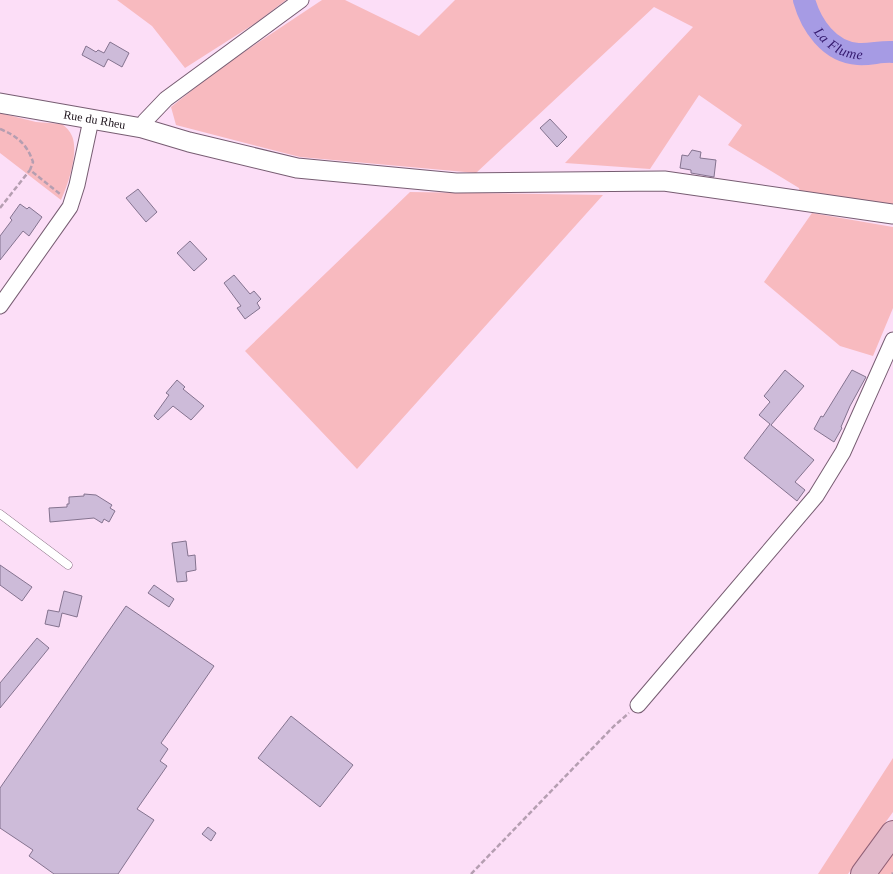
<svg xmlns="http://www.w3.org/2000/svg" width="893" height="874" font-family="'Times New Roman',serif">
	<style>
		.green { fill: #f8babf }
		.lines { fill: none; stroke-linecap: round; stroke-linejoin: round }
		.river { stroke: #a69be4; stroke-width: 22 }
		.building { fill: #cdbbd9; stroke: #84738f }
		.service-casing { stroke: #775d72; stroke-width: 9 }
		.minor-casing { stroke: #775d72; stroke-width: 17 }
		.tertiary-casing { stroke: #775d72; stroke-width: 21 }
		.primary-casing { stroke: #906076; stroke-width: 26 }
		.path { stroke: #b59eb1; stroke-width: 2.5; stroke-dasharray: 5 2.5; stroke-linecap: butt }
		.service { stroke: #fff; stroke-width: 8 }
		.minor { stroke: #fff; stroke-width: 15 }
		.tertiary { stroke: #fff; stroke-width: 19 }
		.primary { stroke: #e2b9ca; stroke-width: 24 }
		.labels { text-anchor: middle; stroke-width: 5; stroke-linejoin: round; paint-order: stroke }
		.street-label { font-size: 12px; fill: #1c121a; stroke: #fff }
		.water-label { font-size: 14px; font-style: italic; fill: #33186d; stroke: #fff }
	</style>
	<rect width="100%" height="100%" fill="#fcdef7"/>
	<path class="green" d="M117 0H286L257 22 185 68 152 26Z
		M322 0H345L419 36 455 0H893V205L800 194 799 188 728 145 742 125 699 95 650 169 565 163 693 27 654 7 476 173 300 157 176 125 171 107 220 68Z
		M0 113 36 122 62 124C66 127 70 131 72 136 79 152 68 185 61 200L0 153Z
		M410 192 603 195 357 469 245 351Z
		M812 213 893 227V308L873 356 840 346 764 282Z
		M893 758V812L848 874H818Z
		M893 851V874H876Z"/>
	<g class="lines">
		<path class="river" id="s1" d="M804 0C811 25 829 52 858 54 870 55 881 51 893 52"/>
	</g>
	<path class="building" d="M110 42 129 53 122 67 108 59 104 67 82 55 86 46 96 52 98 50 104 53Z
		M550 119 567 137 557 147 540 128Z
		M692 150 701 152 700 158 716 160 714 177 691 173V170L680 168 682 155 688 156Z
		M138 189 157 212 146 222 126 198Z
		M20 204 27 209 29 207 42 217 29 236 23 231 0 260V236L12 220 10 218Z
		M190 241 207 259 194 271 177 253Z
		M234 275 250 294 254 291 261 299 257 303 260 308 245 319 237 308 241 306 224 283Z
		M785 370 804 386 771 425 814 460 795 482 805 490 797 501 744 458 770 424 759 415 770 402 764 396Z
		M852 370 866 377 850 406 841 427 842 428 834 442 814 429 821 416 823 417Z
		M177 380 185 387 183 389 204 406 191 420 173 406 158 420 154 416 169 395 166 393Z
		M84 494 96 495 112 505 110 508 115 511 109 522 104 519 102 523 94 518 50 522 49 508 67 507V504H69V497L84 496Z
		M186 541 188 556 195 555 196 570 186 572 187 581 177 582 172 543Z
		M0 565 32 587 22 601 0 585Z
		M154 585 174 599 169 607 148 593Z
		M64 591 82 596 77 617 62 613 59 627 45 624 48 610 59 612Z
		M126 606 214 666 161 743 168 749 160 761 167 766 137 809 154 820 118 874H54L29 856 33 850 0 828V788Z
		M37 638 49 648 0 708V683Z
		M291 716 353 765 320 807 258 758Z
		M208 827 216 833 211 841 202 834Z"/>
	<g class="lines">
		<defs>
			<path id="service" d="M0 514 68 565"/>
			<path id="minor" d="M142 128 145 121 166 99 301 0
				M0 306 70 207 77 185 91 120
				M638 705 816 496 843 452 893 340"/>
			<g id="tertiary">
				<path id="s2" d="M0 103 142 128 189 142 297 168 456 183 664 181 893 214"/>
			</g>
			<path id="primary" d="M863 874 893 833"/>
		</defs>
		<use href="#service" class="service-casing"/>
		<use href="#minor" class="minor-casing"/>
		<use href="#tertiary" class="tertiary-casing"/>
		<use href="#primary" class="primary-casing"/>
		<path class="path" d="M0 129C17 136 27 144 33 162L30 170 60 194
			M0 208 30 170
			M471 874 614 726 629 713
			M892 874 893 873"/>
		<use href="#service" class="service"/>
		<use href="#minor" class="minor"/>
		<use href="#tertiary" class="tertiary"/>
		<use href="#primary" class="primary"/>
	</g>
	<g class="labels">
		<g class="street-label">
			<text dy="4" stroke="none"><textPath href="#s2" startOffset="96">Rue du Rheu</textPath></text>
		</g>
		<g class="water-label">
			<text dy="5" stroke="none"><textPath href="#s1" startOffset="59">La Flume</textPath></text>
		</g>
	</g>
</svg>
